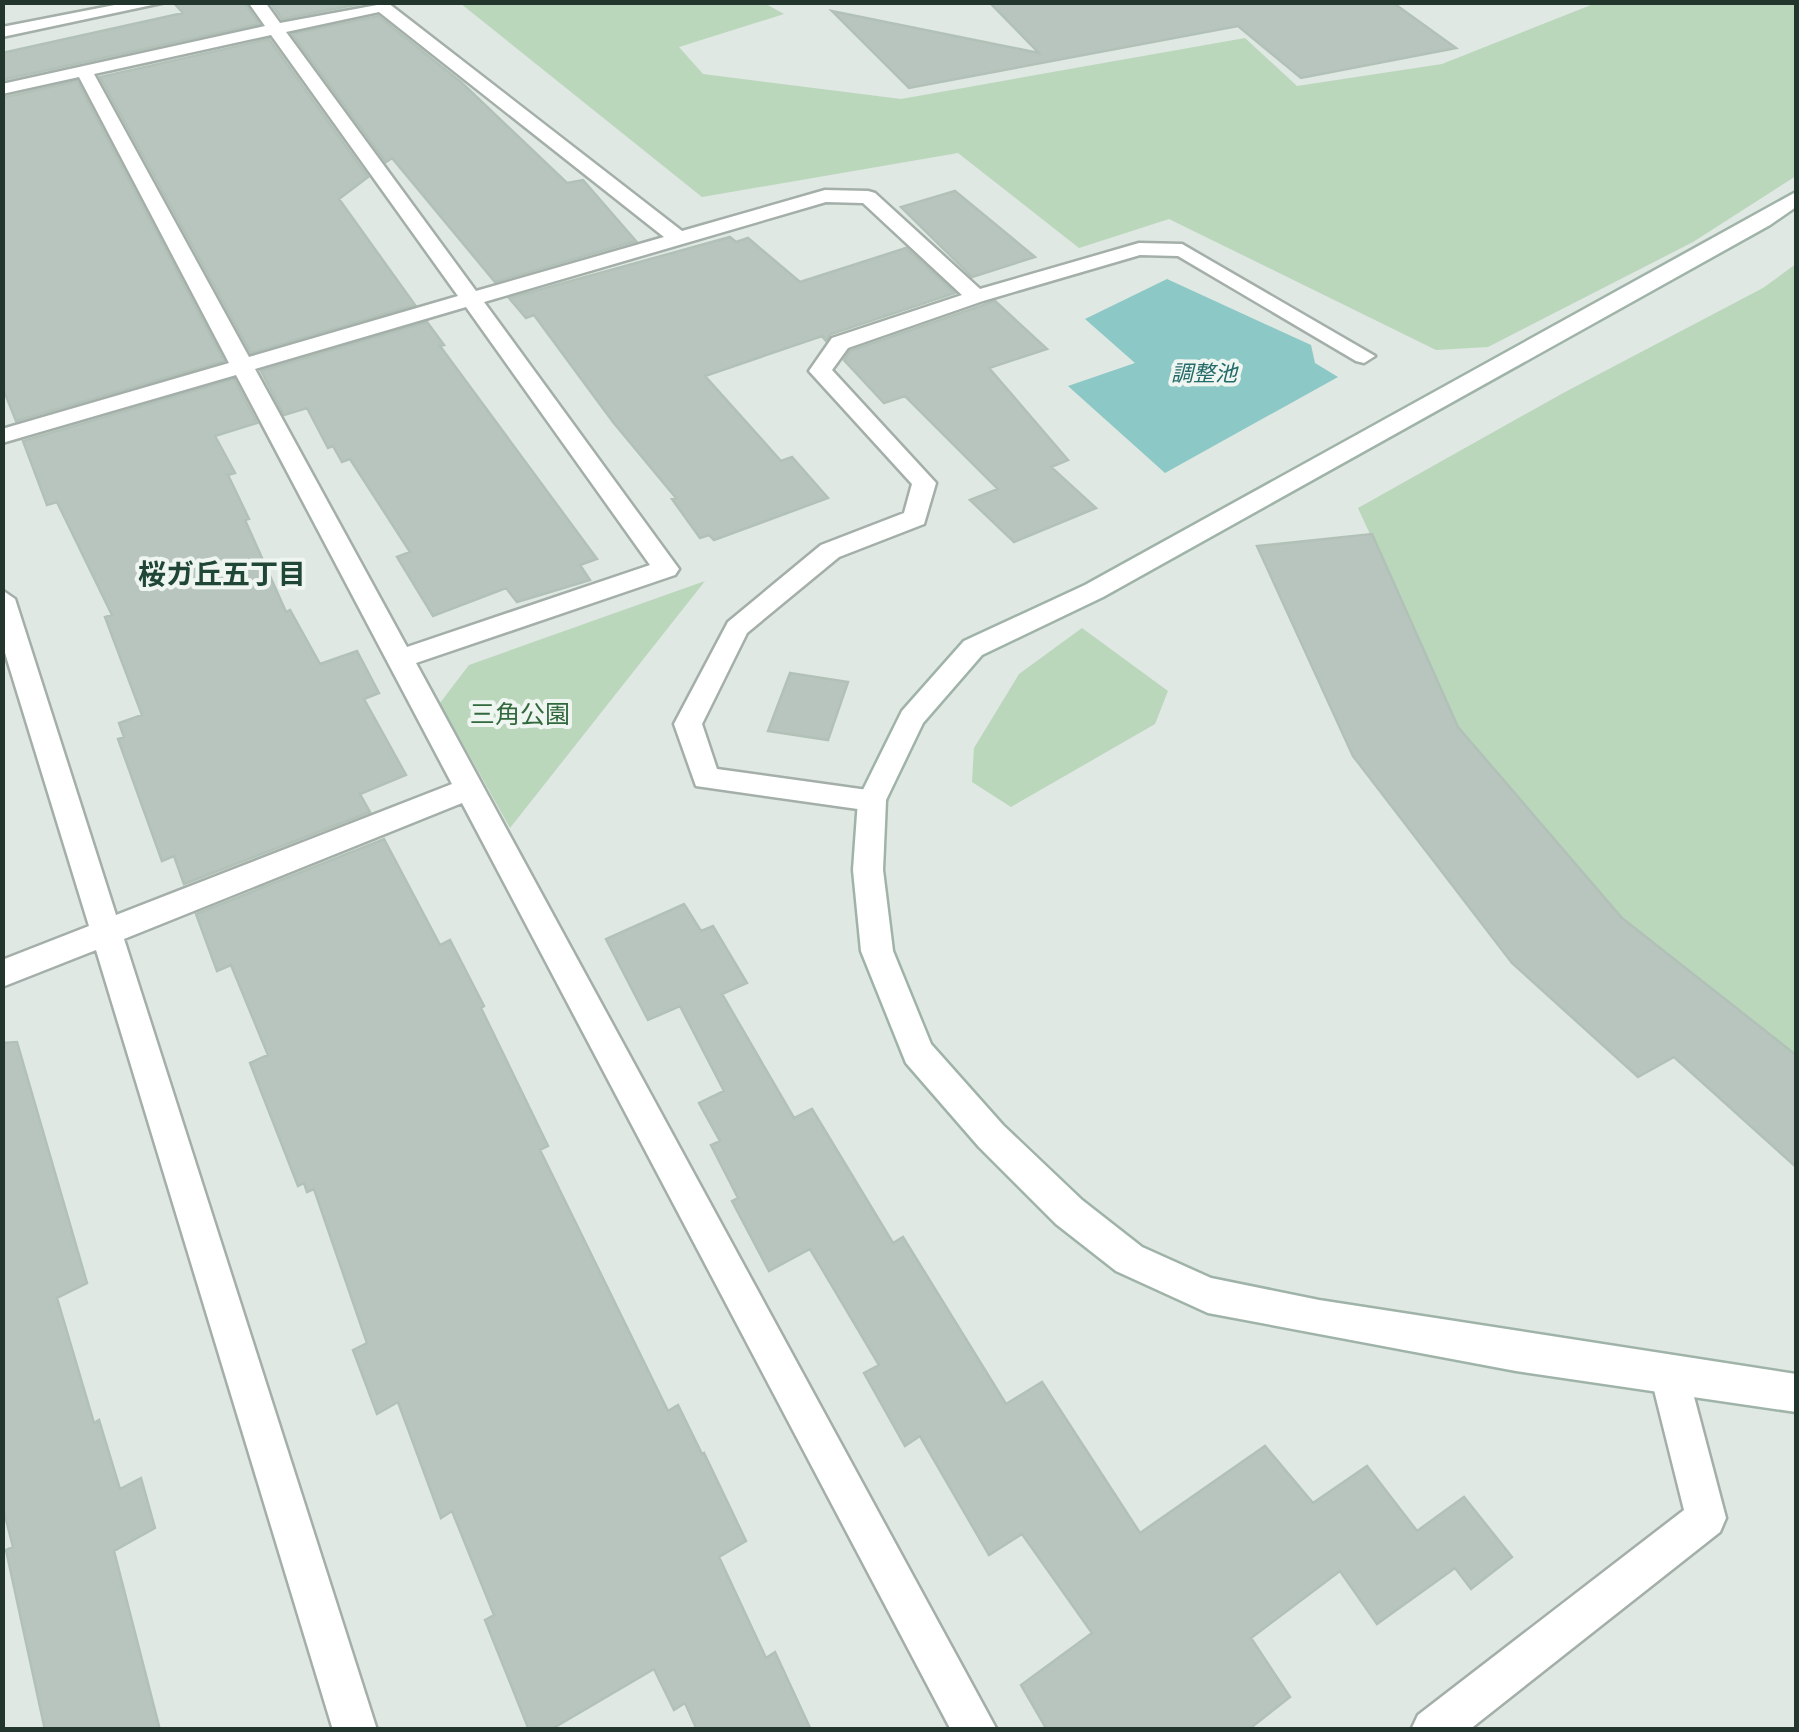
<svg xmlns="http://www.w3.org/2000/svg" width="1799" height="1732" font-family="Poppins,'Noto Sans JP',sans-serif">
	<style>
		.green { fill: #bad7bc }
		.water { fill: #8cc8c5 }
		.building { fill: #b8c5be; stroke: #b2c1b8; stroke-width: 2.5 }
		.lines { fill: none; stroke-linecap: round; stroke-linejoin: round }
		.street-casing { stroke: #a3afa8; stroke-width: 5 }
		.secondary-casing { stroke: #9fb3a8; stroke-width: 5 }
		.street { fill: #fff; fill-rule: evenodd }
		.secondary { fill: #fff; fill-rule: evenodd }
		.labels { text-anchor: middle; stroke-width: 8; stroke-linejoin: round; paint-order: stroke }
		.far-water-label { font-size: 22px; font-style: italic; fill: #236b69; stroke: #eff5f1 }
		.park-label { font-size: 25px; fill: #31683c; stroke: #eff5f1 }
		.neighbourhood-label { font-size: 28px; font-weight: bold; fill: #204635; stroke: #eff5f1 }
	</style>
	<rect width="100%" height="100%" fill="#dfe8e2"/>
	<path class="green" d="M460 3H764L784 14 679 47 703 74 901 99 1245 38 1297 86 1442 64 1596 3H1796V176L1693 242 1488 347 1436 350 1169 219 1079 248 958 153 702 197Z
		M1796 264V1055L1622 918 1458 727 1358 508 1565 392 1763 288Z
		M705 581 510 828 440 703 469 665Z
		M1082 628 1168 691 1155 724 1011 807 972 782 974 748 1019 674Z"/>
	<path class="water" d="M1167 279 1311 345 1315 363 1338 377 1165 473 1068 386 1135 363 1085 319Z"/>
	<path class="building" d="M173 2H244L259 24 2 80V53L183 13Z
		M270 2H370L282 19Z
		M989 2H1392L1456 48 1301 78 1238 26 909 88 832 11 1039 53Z
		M378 16 461 82 567 183 583 180 636 241 495 282 392 158 386 162 292 34Z
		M269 39 368 177 339 199 415 305 251 353 100 77Z
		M77 81 224 361 16 421 2 386V98Z
		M955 191 1035 257 972 277 901 207Z
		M730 237 736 242 748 238 800 282 906 248 955 293 831 334 826 341 822 336 705 376 781 461 792 457 828 498 714 540 709 535 700 538 672 499 676 498 613 422 534 315 526 318 509 298Z
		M995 301 1047 349 989 368 1068 460 1051 467 1096 508 1014 542 970 500 998 489 905 396 884 403 844 360 850 351Z
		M427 322 444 345 440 346 597 559 580 565 590 580 517 602 506 588 433 616 397 557 410 552 350 459 342 462 333 446 328 448 307 408 284 415 261 371Z
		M234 379 257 423 215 436 235 473 228 475 249 519 245 520 286 612 290 610 320 664 357 651 379 693 364 699 406 775 360 794 370 812 184 884 174 856 162 861 118 739 124 737 119 723 142 715 105 617 112 615 57 502 47 505 23 441Z
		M1372 534 1458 727 1622 918 1796 1055V1167L1674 1057 1638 1077 1512 963 1353 756 1257 546Z
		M790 673 848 682 828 740 768 731Z
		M384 839 440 945 450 940 484 1006 481 1008 548 1146 540 1150 668 1411 678 1405 702 1454 704 1453 746 1541 719 1557 766 1658 775 1652 811 1730H697L685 1703 674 1710 654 1669 550 1730H529L485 1620 494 1615 452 1511 441 1518 398 1402 377 1414 353 1350 367 1343 314 1189 307 1192 304 1183 298 1186 250 1063 268 1055 231 965 217 971 196 914Z
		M684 904 701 931 713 926 747 983 722 994 794 1118 812 1109 893 1243 903 1237 1006 1404 1042 1382 1140 1533 1265 1446 1313 1503 1367 1466 1417 1531 1464 1497 1512 1557 1471 1589 1455 1568 1377 1624 1340 1571 1251 1638 1290 1697 1248 1730H1047L1021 1685 1092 1633 1022 1534 989 1555 920 1436 905 1446 864 1373 879 1365 810 1249 769 1271 732 1201 738 1198 711 1145 720 1141 699 1103 724 1091 680 1006 648 1020 606 939Z
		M17 1042 87 1283 57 1298 94 1423 99 1420 120 1489 141 1478 155 1528 114 1551 160 1730H45L6 1550 13 1547 2 1504V1043Z"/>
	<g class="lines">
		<defs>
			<path id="street" d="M130 2H166L2 37V27Z
				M248 2H265L280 23 388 3 682 231 825 190 868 191 875 193 980 289 1139 243 1182 244 1375 356 1364 363 1356 361 1178 256 1140 255 983 301 848 348 832 370 936 483 924 524 839 557 747 633 702 724 717 769 882 792 886 800 882 808 872 811 696 786 674 724 728 622 821 545 904 513 912 484 809 371 832 338 962 295 863 203 826 202 484 302 679 569 675 575 416 663 997 1730H951L462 803 124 939 377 1730H333L96 950 2 987V960L89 926 2 643V590L15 599 116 915 452 784 236 375 2 443V429L229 363 79 77 2 94V84L265 26ZM379 12 664 237 476 291 286 32ZM271 35 458 296 249 357 94 74ZM466 307 650 565 407 647 255 369Z
				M1669 1355 1682 1361 1688 1374 1726 1518 1720 1532 1469 1730H1411L1418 1715 1684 1510 1650 1374 1656 1361Z"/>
			<path id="secondary" d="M1796 192V207L1770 225 1103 597 982 655 923 723 886 800 883 870 893 951 931 1044 1003 1125 1082 1200 1142 1247 1211 1278 1319 1300 1796 1374V1412L1516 1371 1208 1313 1116 1271 1056 1224 979 1147 906 1063 861 951 853 870 858 800 902 711 964 641 1085 585Z"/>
		</defs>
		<use href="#street" class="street-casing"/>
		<use href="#secondary" class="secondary-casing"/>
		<use href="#street" class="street"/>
		<use href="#secondary" class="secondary"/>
	</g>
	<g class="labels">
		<g class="far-water-label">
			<text x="1204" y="381">調整池</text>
		</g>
		<g class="park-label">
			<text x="520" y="723">三角公園</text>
		</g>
		<g class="neighbourhood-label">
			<text x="222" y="584">桜ガ丘五丁目</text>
		</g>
	</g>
	<rect width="1799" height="1732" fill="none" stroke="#22362d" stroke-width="10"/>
</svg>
